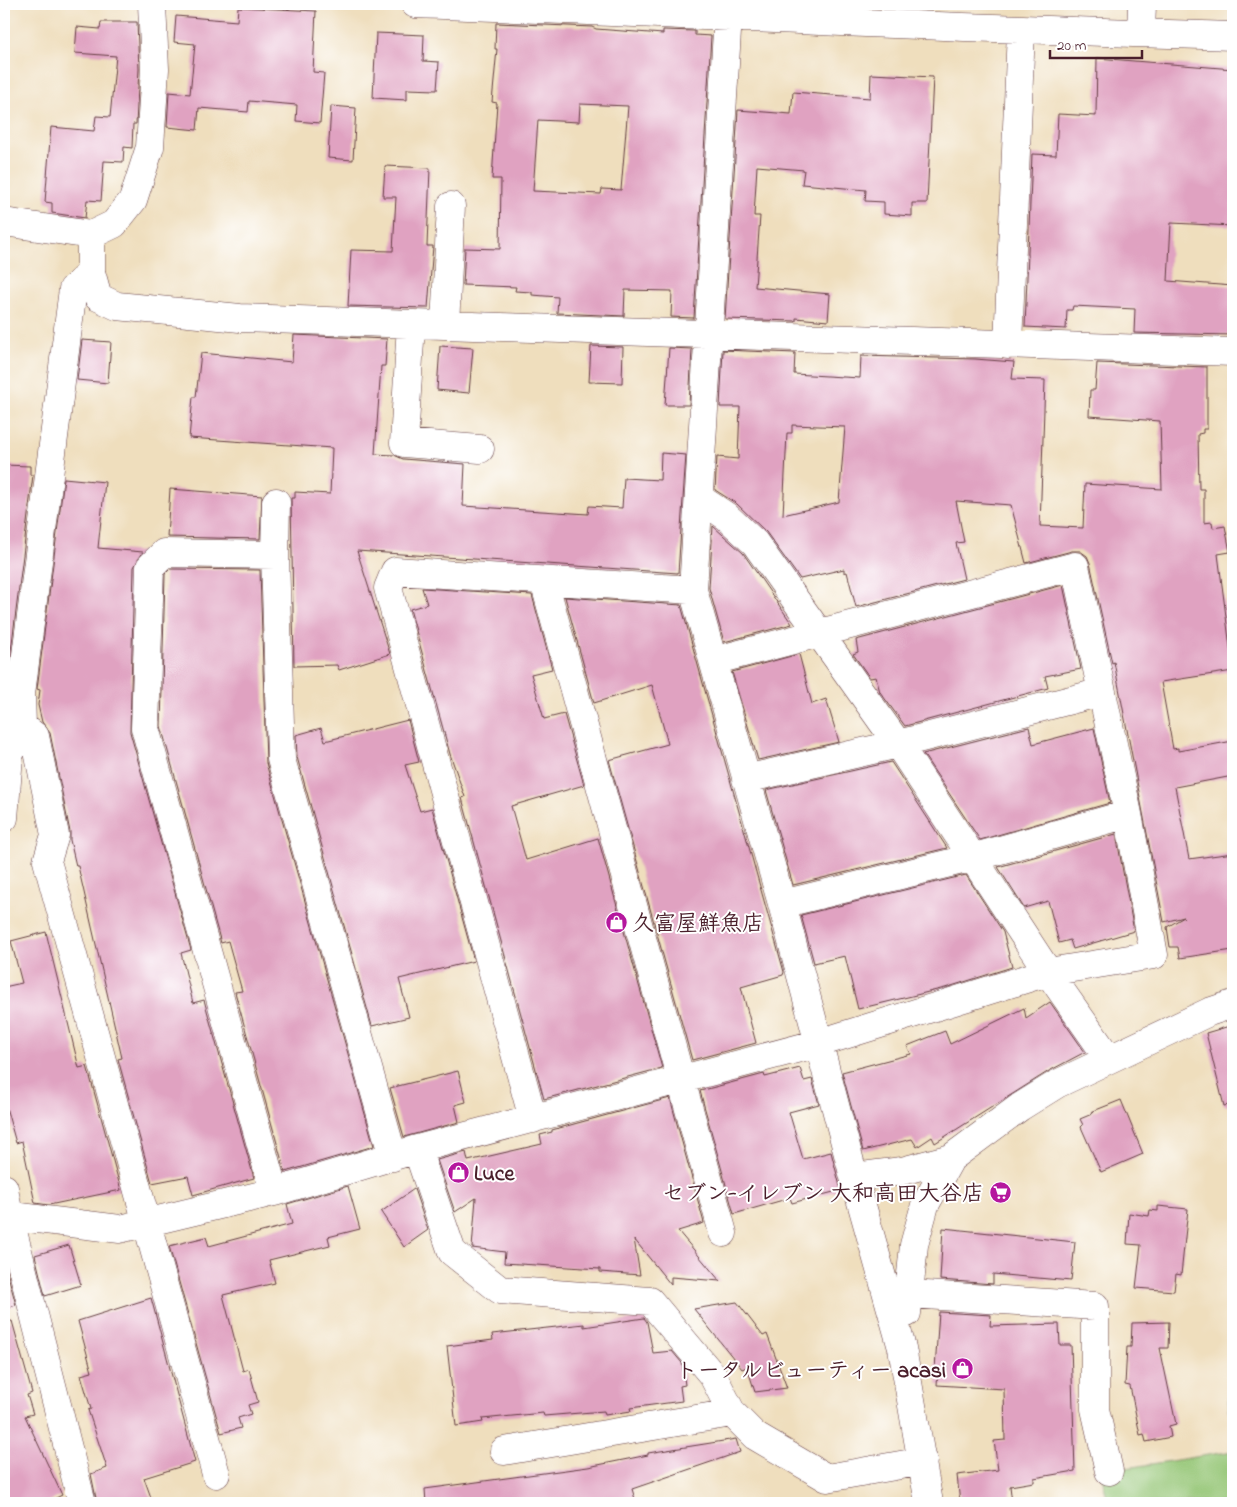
<svg xmlns="http://www.w3.org/2000/svg" width="1237" height="1507" font-family="'Indie Flower','Klee One',sans-serif">
	<style>
		.green { fill: #95c676; stroke: #707250 }
		.building { fill: #e0a2c1; fill-rule: evenodd }
		.lines { fill: none; stroke-linecap: round; stroke-linejoin: round }
		.minor-casing { stroke: #633c41; stroke-width: 29 }
		.minor { stroke: #fff; stroke-width: 28 }
		.labels { text-anchor: middle; stroke-width: 4; stroke-linejoin: round; paint-order: stroke }
		.poi-label { font-size: 22px; font-weight: bold; fill: #4a1f2b; stroke: #fff; text-anchor: start }
	</style>
	<rect width="100%" height="100%" fill="#fff"/>
	<filter id="ink" filterUnits="userSpaceOnUse"><feTurbulence type="fractalNoise" baseFrequency=".02" numOctaves="2"/><feDisplacementMap in="SourceGraphic" scale="10" xChannelSelector="R" yChannelSelector="G"/><feConvolveMatrix kernelMatrix="1 2 1 2 8 2 1 2 1" color-interpolation-filters="sRGB"/></filter>
	<filter id="wash" filterUnits="userSpaceOnUse"><feTurbulence type="fractalNoise" baseFrequency=".0096" numOctaves="4" result="noise"/><feDisplacementMap in="SourceGraphic" scale="20" xChannelSelector="R" yChannelSelector="G"/><feGaussianBlur stdDeviation="1.12" result="paint"/><feColorMatrix in="noise" values="0 0 0 0 0 0 0 0 0 0 0 0 0 0 0 0 0 1.4 0 .05"/><feComposite in="paint" operator="in"/></filter>
	<g filter="url(#wash)">
		<rect width="100%" height="100%" fill="#efdebd"/>
		<path class="green" d="M1233 1338V1442L1228 1400Z
			M1233 1451V1503H1108L1101 1472Z"/>
		<g id="blocks">
			<path class="building" d="M238 7 316 11 313 72 324 73 320 123 296 121 297 105 249 101 248 112 199 108 197 130 167 127 169 92 190 94 195 44 174 42 176 16 237 21Z
				M101 22H137L139 69 136 124H133L132 148 124 147 123 162 104 161 101 201 87 200 85 218 52 213V203L45 202 51 127 94 131 96 116 110 117 116 56 75 53 77 27 100 29Z
				M496 23 592 27 596 29 663 34V30L695 31V35L711 36 694 318 671 317 672 291 625 290 624 316 557 313 558 297 532 295V292L515 291 516 287 463 285 465 248 500 249 501 179H492L497 103 492 102 497 49H495ZM580 104 628 106 621 190 602 189 601 194 533 191 538 120 579 122Z
				M376 33 424 35 423 61 439 62 437 90 407 89V100L373 98Z
				M1097 58 1233 69V226L1171 223 1168 281 1233 286V335L1134 333 1135 309 1073 306 1072 310H1067L1066 329 1025 327 1032 154 1056 155 1058 114 1096 116Z
				M871 74 933 77 927 203H912V216L884 214V202L865 201 866 190 802 184 804 170 757 166 754 216H760L755 287 830 294 828 321 796 318V321L725 319 738 110 791 114 793 92 870 98Z
				M331 106 356 108 353 160 328 158Z
				M385 166 430 168 427 246H433L428 308 348 306 351 250 393 251 396 197H383Z
				M294 335 387 339 385 366H381L375 454 394 455 403 459 465 464 463 506 588 514 589 506 622 508 624 478 660 480 661 453 686 455 678 573 357 551 390 654 339 670 337 665 294 666 291 498H295V492L330 494 332 448 189 438 193 397H196L201 353 292 362Z
				M82 340 111 342 108 383 77 380Z
				M440 346 473 348 469 393 437 390Z
				M591 346 623 347 622 383 589 382Z
				M669 348 692 349 689 405H665Z
				M723 350 795 353 794 374 860 378 861 356 975 359 1014 362 1012 379 1045 380 1040 526 1083 528 1085 484 1162 489 1160 421 1089 416 1090 390H1095L1097 363 1207 367V429H1203V433L1198 434 1199 489H1204V523L1212 522 1213 528 1225 526 1230 552 1218 554 1233 671 1161 682 1173 749 1178 748V751L1233 741V776L1175 787 1189 859 1233 853V950L1180 958 1178 947H1170L1167 927 1184 917 1164 922 1114 662 1112 663 1090 563 1087 556 1080 551H1072L1026 563 1011 505 956 501 964 542 956 543 964 579 856 607 847 572 844 573V569L800 579 766 532 737 504 715 490 717 457 738 459 740 407H720ZM792 425 845 427 839 502 783 515 787 433H792Z
				M4 465 30 466V475H33L7 683H4Z
				M64 478 105 482 98 548 143 552 134 567 130 732 191 950 181 953 193 1003 204 1000 254 1178 193 1195 188 1176 152 1183 118 1059 122 1058 78 866H76L70 840V832L50 733 42 722 38 705 40 690 37 689Z
				M170 489 262 496 260 539 167 537Z
				M713 526 743 553 792 624 724 642 709 588Z
				M170 569 260 570 266 763 374 1146 285 1172 235 992 242 991 228 941 221 943 161 726 165 574Z
				M1063 585 1081 669 1045 676 1048 688 905 726 880 692 876 677 870 678 853 654 858 652 856 640Z
				M422 588 532 595 552 669 531 674 544 719 564 714 584 785 511 806 526 860 598 838 662 1068 544 1099 462 798 465 797 450 754 410 609 427 604Z
				M565 597 681 605 784 972 783 975 741 987 756 1043 692 1060 609 760 668 744 652 685 594 703Z
				M799 654 812 704 826 699 839 742 758 760 732 672Z
				M408 720 419 762 405 765 420 811 432 808 474 961 399 979 409 1017 372 1026 297 757 296 735 321 728 325 741Z
				M1029 727 1033 744 1094 728 1110 803 980 840 923 754Z
				M891 762 947 848 793 885 766 790Z
				M1116 834 1134 931 1073 949 1070 940 1059 943 1048 901 1024 908 998 867Z
				M966 875 1003 932 1012 967 945 988 858 1009 845 956 814 963 801 915Z
				M46 932 79 1068 87 1066 121 1190 49 1205 35 1203 22 1141 16 1143 4 1100V987L22 983 11 941Z
				M1050 1002 1085 1052 1049 1071 935 1143 932 1137 917 1147 912 1139 863 1151 842 1072 911 1054 907 1046 945 1031 950 1044 1024 1008 1026 1018Z
				M1233 1025V1104L1224 1106 1206 1033Z
				M800 1068 804 1081 812 1079 819 1104 789 1112 803 1159 831 1152 841 1190 792 1203 790 1198 734 1214 700 1091 764 1074 765 1077Z
				M458 1071 466 1102 455 1105 459 1122 404 1137 390 1088Z
				M670 1098 704 1223 678 1231 720 1281 671 1277V1285L634 1239 640 1275 600 1272V1269L504 1263 505 1252 472 1248 476 1198 455 1212 437 1160 466 1152 468 1161 542 1144 540 1135 552 1132V1130Z
				M1121 1100 1143 1154 1101 1172 1081 1127 1083 1125 1080 1119 1092 1114 1091 1112Z
				M348 1186 360 1229 328 1237 330 1245 269 1260 275 1283 223 1295 243 1371 249 1369 258 1402 248 1405 251 1414 238 1418 241 1428 221 1433 169 1246 206 1237 209 1246 292 1224 287 1204Z
				M414 1189 428 1230 404 1247 381 1212Z
				M1158 1206 1188 1209 1181 1275 1176 1274 1174 1291 1136 1288 1141 1245 1127 1244 1129 1213 1149 1216 1150 1210 1158 1211Z
				M943 1228 1075 1242 1071 1281 993 1274V1284L940 1280Z
				M69 1245 81 1285 45 1296 35 1255Z
				M5 1264 16 1305 4 1309V1265Z
				M151 1298 195 1462 144 1478 153 1503H97L91 1474 107 1468 88 1410 91 1409 81 1375 92 1372 78 1321Z
				M737 1302 763 1336 767 1334 787 1388 755 1392 747 1367 742 1369 694 1309Z
				M939 1312 991 1315 990 1326 1059 1324 1060 1345H1071L1075 1471 1034 1478V1482L1010 1486 1012 1503H960L957 1475 998 1470 994 1441 1005 1440 1004 1389 937 1385 938 1369H935Z
				M644 1318 647 1322 653 1353 672 1351 682 1363 685 1385 680 1386 682 1401 630 1408 631 1411 605 1415 604 1411 544 1416 543 1413 482 1419 483 1422 456 1426 447 1346 493 1340 492 1334 584 1324V1327Z
				M12 1321 32 1393 27 1395 33 1414 25 1416 62 1495 46 1503H4V1322Z
				M1169 1322 1168 1348H1160L1176 1424 1169 1426 1171 1437 1146 1442 1144 1434 1140 1435 1130 1386 1125 1385 1127 1347H1131L1132 1323Z
				M736 1439 740 1452 632 1489 635 1499 614 1503H426L425 1489 588 1467 648 1455V1453Z"/>
		</g>
	</g>
	<g filter="url(#ink)">
		<use href="#blocks" fill-opacity="0" stroke="#633c41" stroke-width="1"/>
		<g class="lines">
			<defs>
				<path id="minor" d="M415 4C688 14 960 29 1233 36
					M728 15 693 590 782 904 854 1177 902 1348 929 1503
					M1141 33 1142 4
					M4 222 91 235 114 224 133 200 150 147 155 69 152 4
					M91 235V272L98 297 117 306 240 318 1233 352
					M411 324 404 443 480 449
					M445 325 451 206
					M1008 345 1021 30
					M699 498 726 516 755 543 898 744 1048 972 1109 1059
					M275 555 276 502
					M544 581 723 1233
					M22 726 35 736 55 835 47 861 216 1474
					M746 779 898 744 1102 692
					M4 818 9 756 22 726 21 694 73 289 91 272
					M782 904 975 857 1128 814
					M533 1119 388 588 395 571 693 590
					M417 1149 452 1252 500 1290 650 1301 713 1376 732 1413 755 1436 827 1478 923 1461
					M854 1177 902 1171 951 1158 1020 1107 1057 1084 1209 1012 1233 1004
					M4 1188 9 1216 82 1503
					M274 1192 145 728 150 567 164 553 275 555 281 759 393 1157
					M4 1215 120 1229 274 1192 417 1149 819 1043 1048 972 1154 955 1128 814 1075 566 713 661
					M910 1294 1095 1306V1409L1109 1471
					M907 1313 914 1245 925 1205 951 1158
					M504 1451 732 1413"/>
			</defs>
			<use href="#minor" class="minor-casing"/>
			<use href="#minor" class="minor"/>
		</g>
	</g>
	<defs>
		<symbol id="shop-disc" viewBox="-11 -11 22 22"><circle r="9.5" fill="#b5179e" stroke="#fff"/><path d="M-5-2.5h2.3a2.7 3.5 0 0 1 5.4 0H5L5.5 6h-11ZM-1.5-2.5h3a1.5 2.3 0 0 0-3 0Z" fill="#fff"/></symbol>
		<symbol id="supermarket-disc" viewBox="-11 -11 22 22"><circle r="9.5" fill="#b5179e" stroke="#fff"/><path d="M-6-5.5h2.5l.6 2H6L4.5 2H-2.5L-4.4-4H-6ZM-1.5 3.2a1.3 1.3 0 1 0 .1 0ZM3 3.2a1.3 1.3 0 1 0 .1 0Z" fill="#fff"/></symbol>
	</defs>
	<g fill-rule="evenodd">
		<use href="#shop-disc" x="604" y="910" width="25" height="25"/>
		<use href="#shop-disc" x="446" y="1160" width="25" height="25"/>
		<use href="#supermarket-disc" x="988" y="1180" width="25" height="25"/>
		<use href="#shop-disc" x="950" y="1356" width="25" height="25"/>
	</g>
	<g class="labels">
		<g class="poi-label">
			<text x="632" y="930">久富屋鮮魚店</text>
			<text x="474" y="1180">Luce</text>
			<text x="984" y="1200" text-anchor="end">セブン-イレブン 大和高田大谷店</text>
			<text x="946" y="1377" text-anchor="end">トータルビューティー acasi</text>
		</g>
	</g>
	<rect width="1237" height="1507" fill="none" stroke="#fff" stroke-width="20"/>
	<path d="M1050 50v8h92v-8" fill="none" stroke="#4a1f2b" stroke-width="2.5"/>
	<text x="1057" y="50" font-size="15" fill="#4a1f2b" stroke="#ffffff" stroke-width="4" paint-order="stroke">20 m</text>
</svg>
